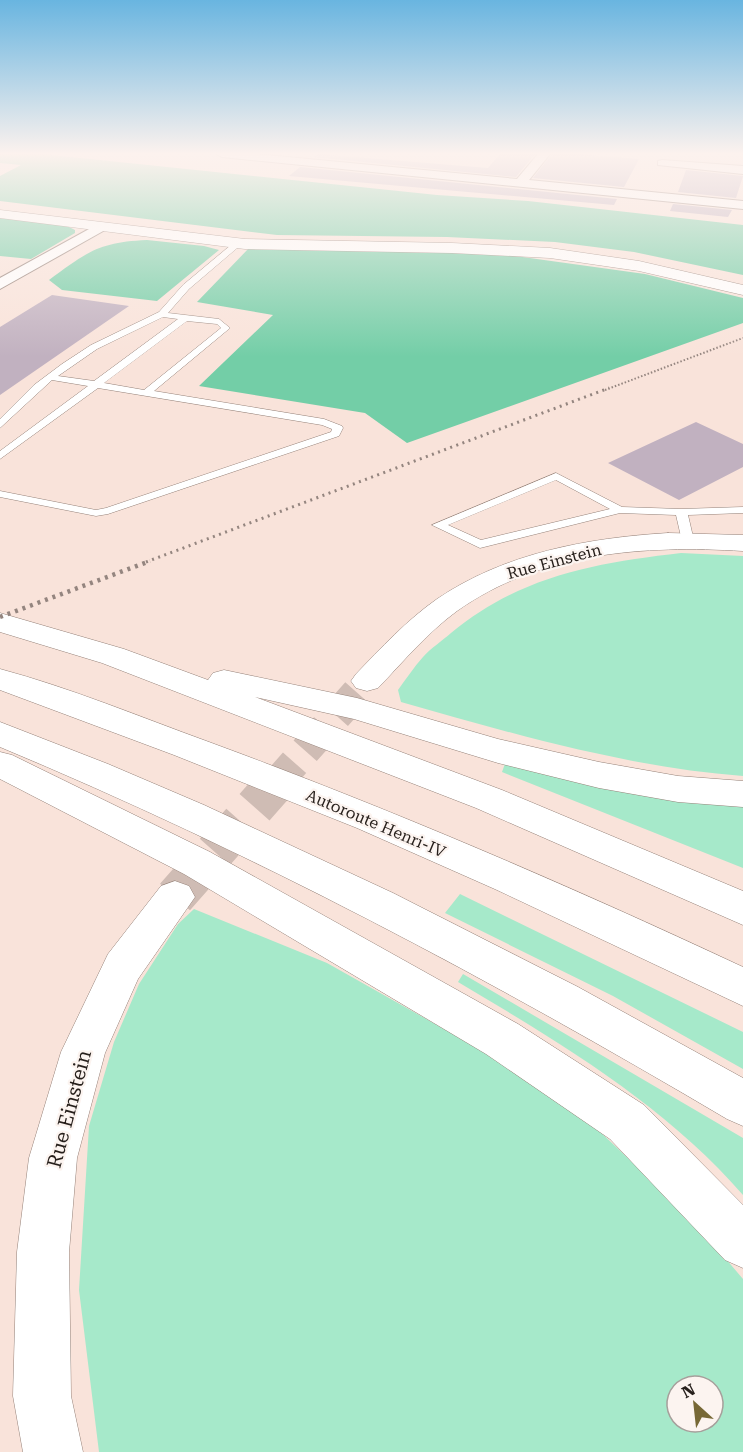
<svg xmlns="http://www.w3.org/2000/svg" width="743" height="1452" font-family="'Roboto Serif',serif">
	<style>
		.green { fill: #a6e9ca; fill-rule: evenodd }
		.forest { fill: #73cea7 }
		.building { fill: #c1b1c0 }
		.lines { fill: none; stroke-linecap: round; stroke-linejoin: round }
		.secondary-tunnel-far1 { stroke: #cfbcb4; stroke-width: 31; stroke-dasharray: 31 16; stroke-linecap: butt }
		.secondary-tunnel { stroke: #cfbcb4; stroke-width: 40; stroke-dasharray: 40 20; stroke-linecap: butt }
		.lane-casing { stroke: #958279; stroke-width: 1 }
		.street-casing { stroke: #958279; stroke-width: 2 }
		.secondary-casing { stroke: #958279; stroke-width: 1 }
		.highway-casing { stroke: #958279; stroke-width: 1 }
		.lane { fill: #fff; fill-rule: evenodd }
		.street { fill: #fff; fill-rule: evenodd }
		.secondary { fill: #fff; fill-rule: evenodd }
		.highway { fill: #fff; fill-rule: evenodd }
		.rail-far2 { stroke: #94857f; stroke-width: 2; stroke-dasharray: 1.5 2; stroke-linecap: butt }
		.rail-far1 { stroke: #94857f; stroke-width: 3; stroke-dasharray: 2 4.5; stroke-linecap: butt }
		.rail { stroke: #94857f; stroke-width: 4.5; stroke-dasharray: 3 5; stroke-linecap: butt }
		.labels { text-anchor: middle; stroke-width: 4.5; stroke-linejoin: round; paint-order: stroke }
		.street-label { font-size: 16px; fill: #261f1b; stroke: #fcf4f0 }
		.near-street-label { font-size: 20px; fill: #261f1b; stroke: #fcf4f0 }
	</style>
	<rect width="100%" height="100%" fill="#f9e3da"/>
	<path class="green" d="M681 553 743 556V776C626 767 514 734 401 702L398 690C406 679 414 667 423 657 431 648 442 641 451 633 520 576 595 563 681 553Z
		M506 761 743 807V868L502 772Z
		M460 894 743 1032V1069L613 996 445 913Z
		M194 909 327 963 499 1060 595 1127 691 1218 743 1279V1452H99L79 1290 89 1126 114 1042 139 984 178 924ZM677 1386H713V1422H677Z
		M463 974 743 1138V1195C665 1105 559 1042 458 982Z"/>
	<path class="forest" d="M0 154H42L437 195 528 201 743 225V275L634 252 555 242 447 237 277 235 0 201V176L21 165 0 163Z
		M0 218 63 224 75 230V233L31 259 0 256Z
		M147 240 204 246 219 250 157 301 62 290 49 280C87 252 99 242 147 240Z
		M250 247 349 251 486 252 645 274 743 298V323L407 443 365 413 199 386 273 315 197 302Z"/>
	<path class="building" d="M318 154 488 168 500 154H535L516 177 313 157Z
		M552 154H579L639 159 624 187 533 178Z
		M300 167 617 199 614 205 289 176Z
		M686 170 743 176 736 198 678 192Z
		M673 204 732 210 728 217 670 211Z
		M52 295 129 306 0 395V327Z
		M696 422 743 444V467L679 500 608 463Z"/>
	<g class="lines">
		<path class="secondary-tunnel-far1" d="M274 786 367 681"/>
		<path class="secondary-tunnel" d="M175 897 275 784"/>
		<defs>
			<path id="lane" d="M236 241 243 243 189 289 168 313 219 319 230 328 154 391 324 419 342 426 343 428 339 436 108 514 96 516 0 497V491L96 510 106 508 331 432 332 429 322 425 98 388 0 459V451L88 386 52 380 0 428V419L34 385 62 364 91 345 159 312 183 285ZM163 317 178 319 94 381 58 376 97 349ZM187 321 217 324 221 328 144 390 104 383Z
				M556 473 622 507 681 509 743 507V513L688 515 694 541 688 545 682 541 676 515 620 513 480 548 432 525ZM556 480 610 509 481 540 448 525Z"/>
			<path id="street" d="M216 154H256L517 179 538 154H550L529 180 743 201V209L222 157Z
				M662 160 743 166V174L658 165V161Z
				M100 223 107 227 105 230 0 289V278Z"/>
			<path id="secondary" d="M0 210 245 239 452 243 550 248 639 261 743 285V295L639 271 550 258 452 253 245 249 0 218Z
				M668 533 743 535V551C644 545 540 552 457 611 427 633 403 662 378 688L367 691 356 688 351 681 356 674C381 648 407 620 437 599 505 553 587 538 668 533Z
				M175 881 189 886 195 897 138 979 105 1053 77 1158 69 1252 71 1396 83 1452H23L13 1396 17 1252 29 1158 61 1052 108 954 161 886Z"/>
			<path id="highway" d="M0 613 124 649 208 680 213 673 224 670 357 698 498 739 599 762 678 776 743 781V807L678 802 599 788 498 763 354 719 255 697 502 790 743 891V925L476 808 102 663 0 632Z
				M0 669C71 688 140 717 209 742 391 809 568 885 743 967V1006L497 890 357 828 174 755 0 690Z
				M0 722 108 764 204 805 393 893 578 987 743 1078V1126L727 1119C492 980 252 852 0 747Z
				M0 752 12 755 210 852 518 1024 644 1105 743 1205V1268L725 1260 610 1139 486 1054 184 874 0 779Z"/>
		</defs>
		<use href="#lane" class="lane-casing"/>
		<use href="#street" class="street-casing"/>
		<use href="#secondary" class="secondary-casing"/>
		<use href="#highway" class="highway-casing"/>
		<use href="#lane" class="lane"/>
		<use href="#street" class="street"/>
		<use href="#secondary" class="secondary"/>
		<use href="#highway" class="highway"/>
		<path class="rail-far2" d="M605 390 743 338"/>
		<path class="rail-far1" d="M146 562 609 388"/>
		<path class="rail" d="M0 617 150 561"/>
	</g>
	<linearGradient id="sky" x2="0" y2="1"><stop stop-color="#69b5e0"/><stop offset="0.43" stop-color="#fcf2ee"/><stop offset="1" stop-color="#fcf2ee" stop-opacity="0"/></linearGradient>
	<rect width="743" height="357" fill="url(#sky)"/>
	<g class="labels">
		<g class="street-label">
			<text transform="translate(554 561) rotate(-15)" y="6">Rue Einstein</text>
			<text transform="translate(376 823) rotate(23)" y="6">Autoroute Henri-IV</text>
		</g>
		<g class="near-street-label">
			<text transform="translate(69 1109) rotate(-75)" y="7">Rue Einstein</text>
		</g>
	</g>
	<g transform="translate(695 1404) rotate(333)"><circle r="28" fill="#fcf4f0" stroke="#a69f9b" stroke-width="1.5"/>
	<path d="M0-4.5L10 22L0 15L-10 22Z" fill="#776835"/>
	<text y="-9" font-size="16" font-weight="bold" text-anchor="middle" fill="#261f1b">N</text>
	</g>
</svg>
